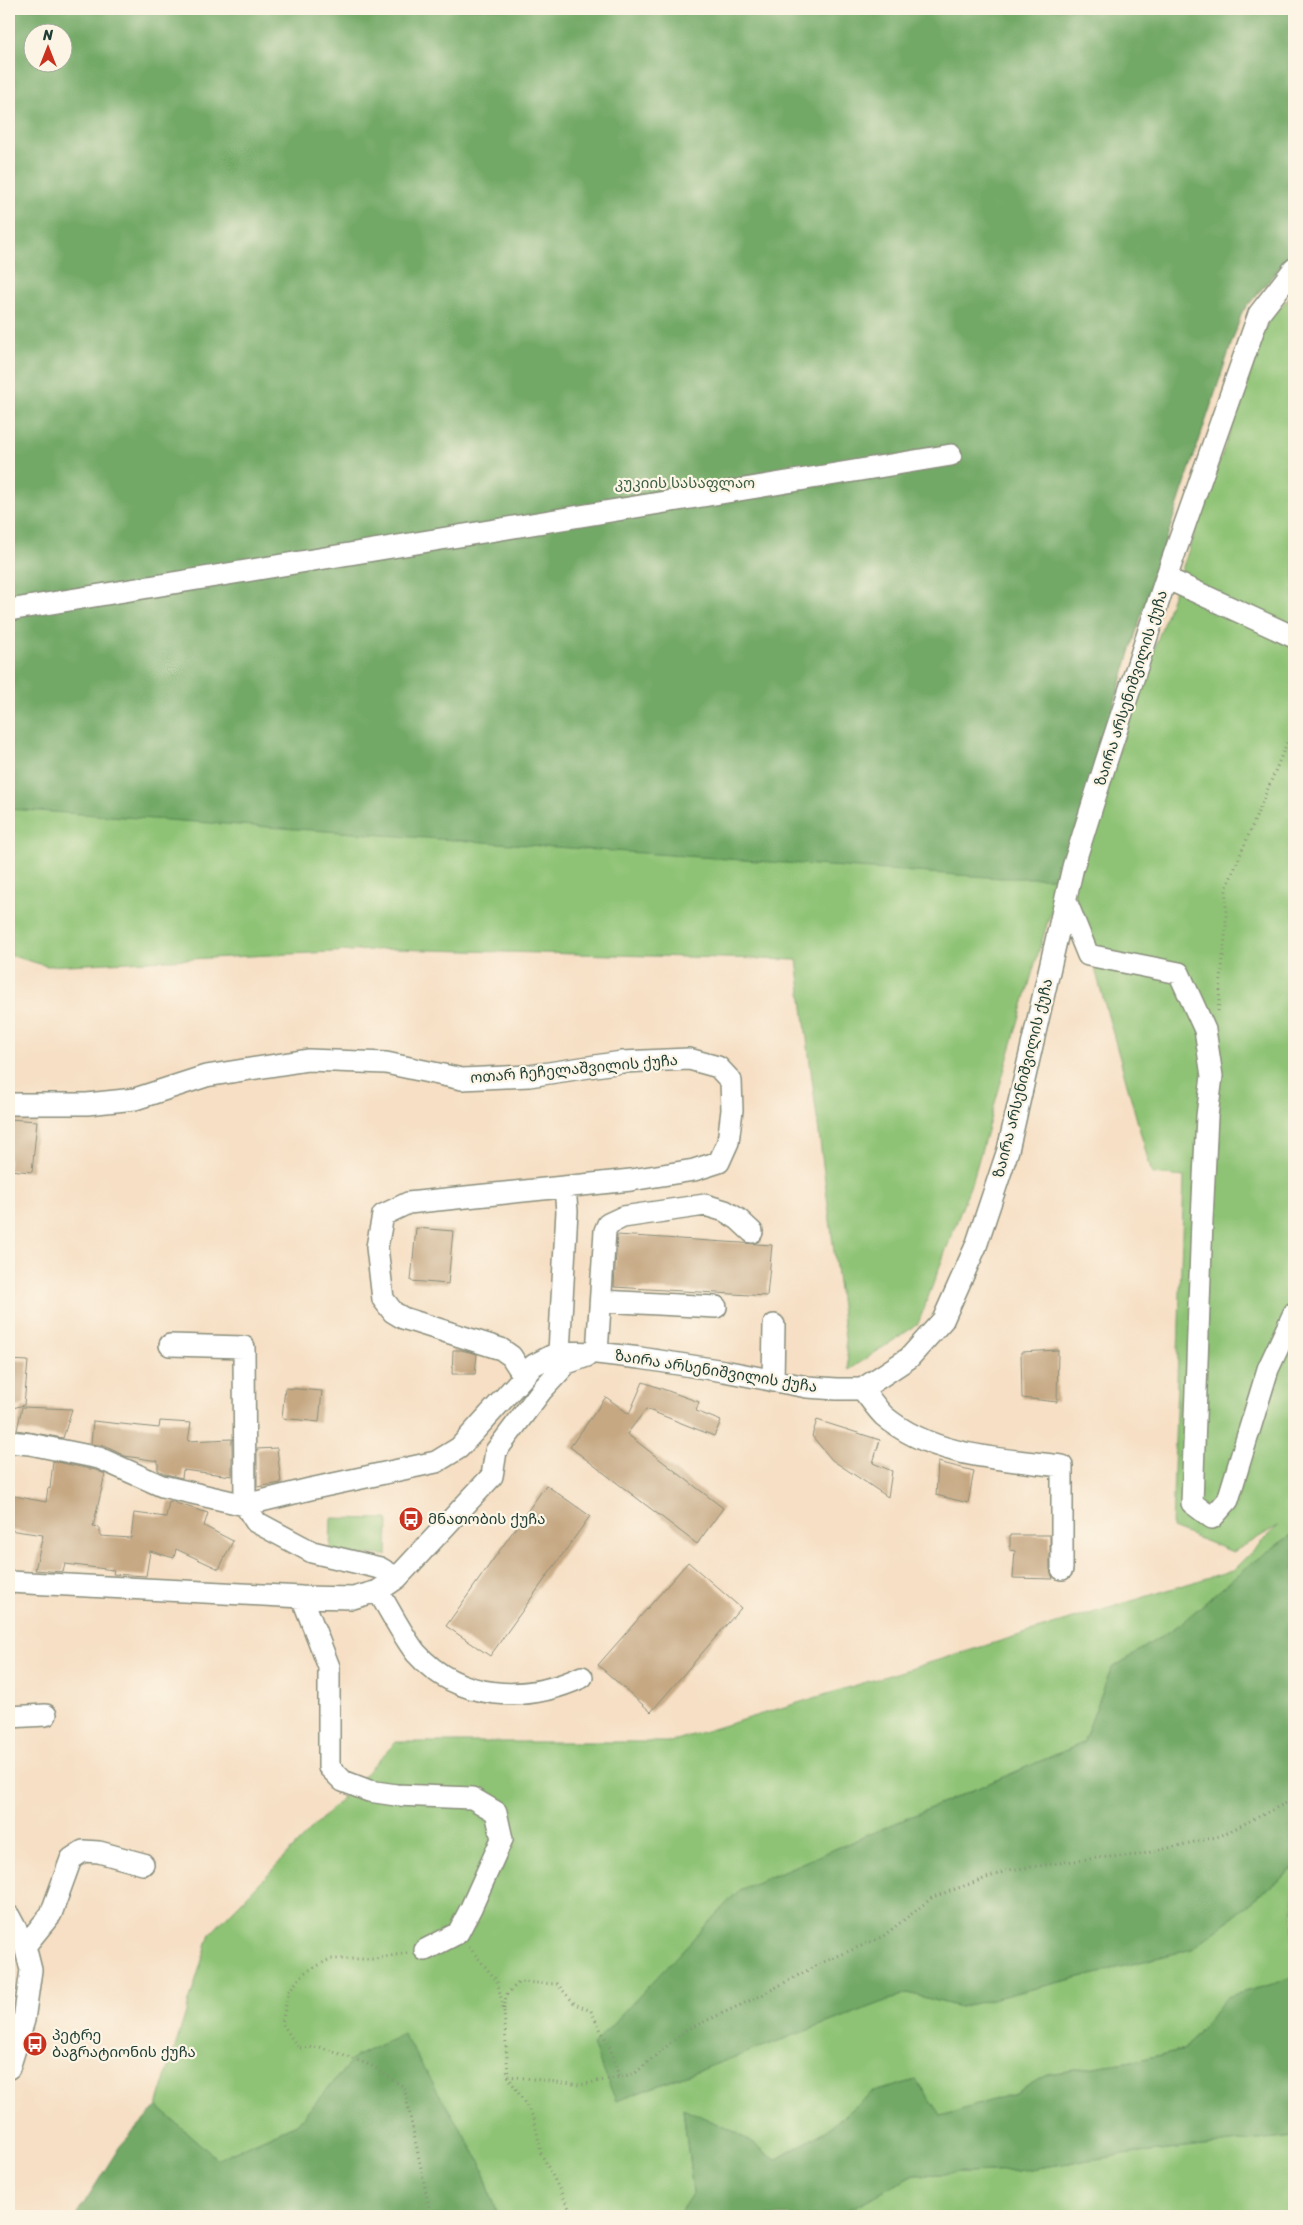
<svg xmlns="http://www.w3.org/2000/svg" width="1303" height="2225" font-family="Sriracha,'Noto Sans Georgian',sans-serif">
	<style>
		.green { fill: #8ec375; stroke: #568054; fill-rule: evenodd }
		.forest { fill: #72a966; stroke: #48734d; fill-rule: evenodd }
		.building { fill: #c6a883 }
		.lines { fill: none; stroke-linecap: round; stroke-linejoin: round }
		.minor-casing { stroke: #8a8e7c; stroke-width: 24 }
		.path { stroke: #8a8e7c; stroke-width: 3; stroke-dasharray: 1 4; stroke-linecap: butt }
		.minor { stroke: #fff; stroke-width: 21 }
		.labels { text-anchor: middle; stroke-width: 4.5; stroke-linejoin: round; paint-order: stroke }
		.park-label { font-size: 15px; fill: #3b5e44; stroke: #fcf5e5 }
		.street-label { font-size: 15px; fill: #1f3d34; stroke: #fcf5e5 }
		.poi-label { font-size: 15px; fill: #1f3d34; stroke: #fcf5e5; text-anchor: start }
	</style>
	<rect width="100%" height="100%" fill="#fcf5e5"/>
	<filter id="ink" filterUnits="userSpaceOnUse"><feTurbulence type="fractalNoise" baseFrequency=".02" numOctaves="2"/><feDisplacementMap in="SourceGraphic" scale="10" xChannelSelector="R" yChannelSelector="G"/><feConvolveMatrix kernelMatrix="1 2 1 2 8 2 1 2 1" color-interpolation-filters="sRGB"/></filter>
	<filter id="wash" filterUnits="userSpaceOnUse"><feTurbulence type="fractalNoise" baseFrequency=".0096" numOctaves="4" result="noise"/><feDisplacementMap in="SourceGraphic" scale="20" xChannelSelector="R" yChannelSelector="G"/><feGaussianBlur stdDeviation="1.12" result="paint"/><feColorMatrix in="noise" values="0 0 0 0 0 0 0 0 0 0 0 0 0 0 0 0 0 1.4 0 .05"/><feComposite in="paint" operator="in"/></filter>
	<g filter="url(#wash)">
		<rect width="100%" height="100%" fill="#f6dfc4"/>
		<path class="green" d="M9 9H1294V251L1242 312 1146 600 1034 967 974 1176 918 1324 849 1370 797 960 392 949 47 966 9 955ZM32 32H62V62H32Z
			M1294 293V1533L1253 1562 1179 1625 1111 1669 1083 1743 739 1890 616 2101 908 1993 960 2007 1192 1949 1294 1868V1978L1227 1997 1185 2049 1139 2060 1048 2074 1016 2093 941 2116 916 2080 872 2093 829 2129 775 2160 737 2133 683 2109 693 2193 678 2216H497L480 2161 403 2035 355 2057 297 2124 217 2159 157 2106 210 1934 396 1742H670L1233 1570 1278 1526 1233 1552 1172 1528 1184 1177 1152 1174 1072 886 1269 319Z
			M331 1518 388 1519 387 1555 330 1554Z
			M1294 2136V2216H836L915 2175 1017 2171 1122 2155Z"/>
		<path class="forest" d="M9 9H1294V251L1242 312 1146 600 1061 878H1001L9 809ZM32 32H62V62H32Z
			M1294 1533V1868L1192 1949 960 2007 908 1993 616 2101 593 2045 739 1890 1083 1743 1111 1669 1179 1625 1253 1562Z
			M1294 1978V2136L1122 2155 1017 2171 915 2175 836 2216H678L693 2192 683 2108 737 2133 776 2160 829 2129 871 2093 916 2080 941 2116 1016 2093 1048 2074 1139 2060 1185 2049 1227 1997Z
			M403 2034 480 2161 497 2216H76L120 2146 157 2106 217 2159 297 2124 355 2057Z"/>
		<g id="blocks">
			<path class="building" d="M9 1119 37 1121 32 1172 9 1170Z
				M416 1228 453 1231 448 1284 411 1281Z
				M617 1235 772 1245 767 1296 614 1287Z
				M453 1350H461L477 1354 475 1374H452Z
				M1058 1350 1057 1402 1022 1398 1021 1352Z
				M9 1360 28 1361 24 1405 9 1409Z
				M643 1382 699 1402 696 1411 721 1421 714 1436 646 1409 627 1434 723 1508 697 1544 570 1447 606 1397 629 1414Z
				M285 1388 322 1391 319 1422 282 1418Z
				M22 1407 72 1409 63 1438 17 1430Z
				M817 1420 880 1440 873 1463 892 1471 888 1497 832 1460 812 1436Z
				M93 1421 159 1428 160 1421 191 1423 188 1441 232 1439V1476L183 1470 182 1478 166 1474 158 1470V1461L125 1456 104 1446 91 1444Z
				M277 1448 281 1483 257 1487V1449Z
				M53 1461 95 1470 105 1474 93 1527 100 1528V1536L131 1538 134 1513 166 1517 169 1501 208 1513 204 1526 233 1541 219 1569 176 1549 174 1558 150 1551 146 1576 113 1574 114 1570 65 1564 63 1572 35 1570 43 1535 9 1530V1495L46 1502 48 1488 50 1489Z
				M938 1462 974 1471 968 1503 936 1495Z
				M546 1485 590 1516 490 1656 446 1626Z
				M1010 1535H1050V1569L1053 1579 1013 1578 1015 1551 1010 1550Z
				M688 1562 741 1608 651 1712 598 1665Z"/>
		</g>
	</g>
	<g filter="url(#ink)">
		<use href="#blocks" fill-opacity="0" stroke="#8a8e7c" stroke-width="1"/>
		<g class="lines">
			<defs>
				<path id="minor" d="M1166 578 1294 637
					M9 610 951 455
					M1066 901 1088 955 1179 973 1205 1030 1212 1076 1207 1116 1202 1220 1192 1503 1212 1518 1228 1500 1268 1369 1294 1313
					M9 1104H87L135 1099 206 1076 308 1060 386 1063 462 1079 529 1076 622 1062 689 1059 718 1067 731 1081 732 1110 728 1142 719 1162 694 1170 631 1180 408 1203 383 1215 377 1247 383 1299 393 1312 403 1318 501 1349 511 1356 524 1376
					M601 1301 716 1307
					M170 1345 244 1347 245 1505 256 1522 312 1552 380 1568 397 1578
					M559 1352 567 1211 565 1188
					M597 1353 605 1231 608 1224 623 1217 705 1205 725 1211 738 1219 752 1232
					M773 1381 774 1325
					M862 1389C869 1397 876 1408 884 1416 932 1457 1002 1459 1062 1466V1569
					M9 1442 30 1444 99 1458 162 1486 245 1505 310 1489 436 1462 459 1448 534 1365 559 1352 597 1353 640 1358 724 1371 807 1387 837 1389H862L909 1358 943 1320 976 1246 1008 1150 1073 867 1106 762 1166 578 1259 314 1294 269
					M9 1582 302 1597 353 1598 378 1591 397 1578 492 1476 496 1451 542 1390 567 1363 587 1356
					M378 1591C389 1609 404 1638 416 1653 459 1701 526 1703 582 1677
					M302 1597 329 1667V1767L343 1781 369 1791 396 1795 472 1798 496 1812 502 1839 471 1908 458 1933 425 1950
					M9 1717 46 1715
					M9 1916 25 1946 31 1970 24 2020 9 2068
					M25 1946 51 1914 71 1859 83 1851 99 1852 143 1864"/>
			</defs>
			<use href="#minor" class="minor-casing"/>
			<path class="path" d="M1218 1011 1226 926V889L1294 726
				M469 1947 497 1981 504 2011 508 2076 534 2118 541 2153 573 2216
				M407 1953 375 1959H330L304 1973 289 1991 282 2023 298 2048 320 2047 370 2065 404 2087 431 2216
				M504 2009 506 1995 519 1982 557 1984 575 2004 591 2011 611 2050 619 2077
				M508 2076 580 2085 634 2074 686 2030 760 1996 819 1964 882 1937 933 1897 1009 1870 1096 1858 1138 1855 1220 1836 1294 1799"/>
			<use href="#minor" class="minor"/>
		</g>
	</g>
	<defs>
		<symbol id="bus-disc" viewBox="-11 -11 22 22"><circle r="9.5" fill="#c8321e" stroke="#fcf5e5"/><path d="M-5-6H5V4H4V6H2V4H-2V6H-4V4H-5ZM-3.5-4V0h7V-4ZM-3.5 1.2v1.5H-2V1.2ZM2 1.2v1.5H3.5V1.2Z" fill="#fff"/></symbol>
	</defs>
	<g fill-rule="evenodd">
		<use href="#bus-disc" x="397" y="1505" width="28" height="28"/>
		<use href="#bus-disc" x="21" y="2030" width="28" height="28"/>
	</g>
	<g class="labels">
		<g class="park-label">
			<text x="685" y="488">კუკიის სასაფლაო</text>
		</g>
		<g class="street-label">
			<text transform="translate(1131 688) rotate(-72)" y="5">ზაირა არსენიშვილის ქუჩა</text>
			<text transform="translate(574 1069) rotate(-5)" y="5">ოთარ ჩეჩელაშვილის ქუჩა</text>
			<text transform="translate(1023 1078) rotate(-76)" y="5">ზაირა არსენიშვილის ქუჩა</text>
			<text transform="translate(716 1371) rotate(9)" y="5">ზაირა არსენიშვილის ქუჩა</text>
		</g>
		<g class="poi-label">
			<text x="428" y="1524">მნათობის ქუჩა</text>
			<text x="52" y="2040">პეტრე<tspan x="52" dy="17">ბაგრატიონის ქუჩა</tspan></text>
		</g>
	</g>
	<rect width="1303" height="2225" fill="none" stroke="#fcf5e5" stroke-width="30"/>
	<g transform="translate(48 48)"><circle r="24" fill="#fcf5e5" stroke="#a4ab9e"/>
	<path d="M0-4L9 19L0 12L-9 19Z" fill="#c8321e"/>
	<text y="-8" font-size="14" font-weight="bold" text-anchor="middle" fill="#1f3d34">N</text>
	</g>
</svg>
